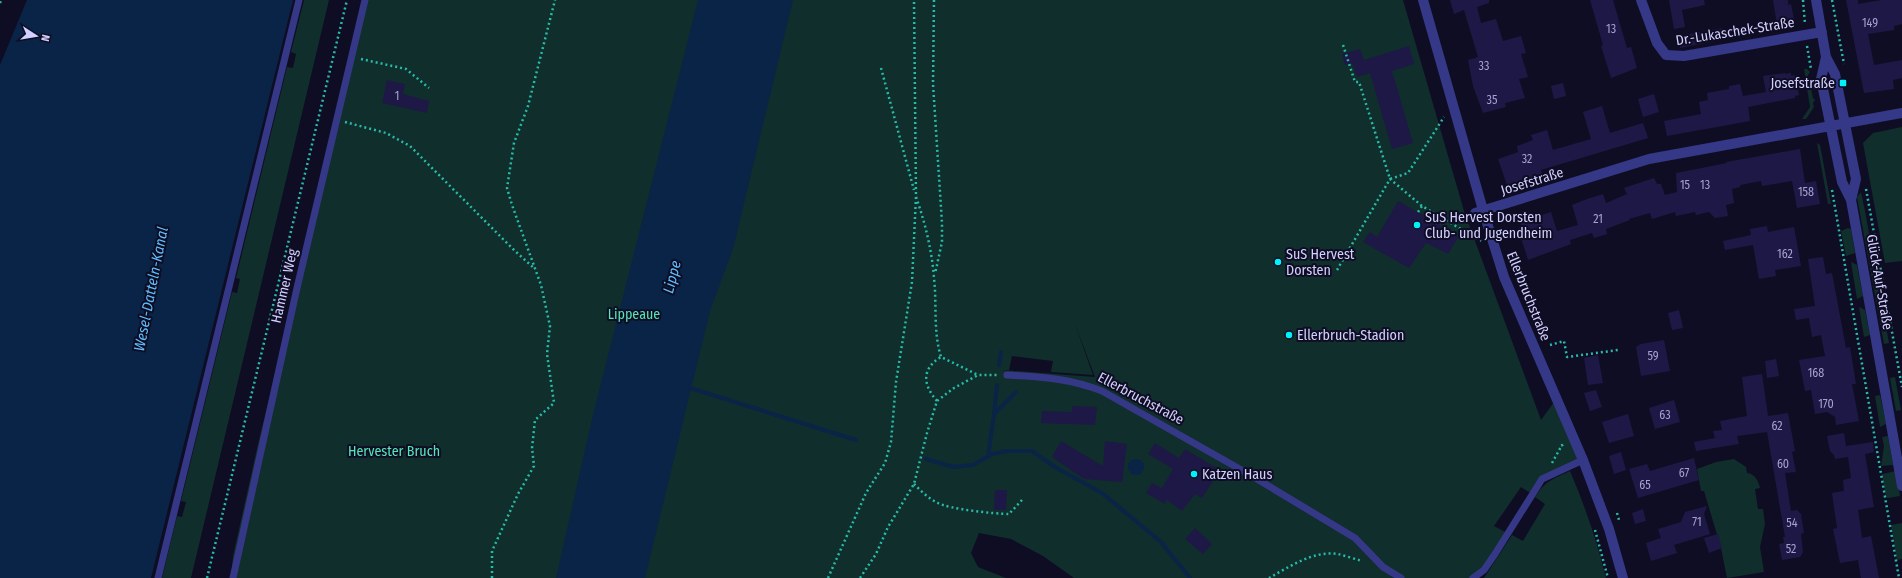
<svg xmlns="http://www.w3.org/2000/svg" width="1902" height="578" font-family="'Fira Sans Condensed',sans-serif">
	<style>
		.green { fill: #102e2b; fill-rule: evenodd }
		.water { fill: #092447 }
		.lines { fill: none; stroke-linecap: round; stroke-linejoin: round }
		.stream { stroke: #092447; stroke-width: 4 }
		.building { fill: #1e1846 }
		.path { stroke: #28bba8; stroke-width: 2.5; stroke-dasharray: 2 3; stroke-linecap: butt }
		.lane { stroke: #353886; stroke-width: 7 }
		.street { stroke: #353886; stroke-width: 10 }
		.poi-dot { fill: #00f3fb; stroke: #0f0d24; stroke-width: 1.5 }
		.labels { text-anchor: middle; stroke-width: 4; stroke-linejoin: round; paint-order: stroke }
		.number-label { font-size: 12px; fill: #a5a2d1 }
		.street-label { font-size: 14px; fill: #d2d0ff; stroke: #0f0d24 }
		.poi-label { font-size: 14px; fill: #d2d0ff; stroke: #0f0d24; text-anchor: start }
		.park-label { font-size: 14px; fill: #55e6b8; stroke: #0f0d24 }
		.water-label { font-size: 15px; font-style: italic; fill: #5ebfff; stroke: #0f0d24 }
	</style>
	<rect width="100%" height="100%" fill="#0f0d24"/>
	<path class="green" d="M304 0H329L191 578H162L177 516 182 517 186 502 181 501 232 292 237 293 240 279 236 278 287 67 293 68 296 54 291 52Z
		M366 0H1403L1464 211 1541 420 1557 398 1583 460 1543 479 1532 494 1521 487 1494 526 1507 533 1495 554 1473 578H1401L1379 566 1394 578H1074L1043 556 1011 539 979 533 971 553 978 567 1006 578H231L233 556 258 444ZM1075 324 1095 377 1002 370H1009L1012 356 1053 361 1051 372 1093 375Z
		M1804 69H1807L1810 72 1808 75 1810 85 1813 86 1811 89 1813 98 1815 100 1813 103 1814 107 1806 119H1802L1810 107Z
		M1902 127V261L1885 263 1863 143 1873 133Z
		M1817 143 1820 145 1831 204H1828Z
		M1861 192 1865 211 1889 343 1884 344 1857 197Z
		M1848 228 1851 229 1855 253 1846 256 1841 231Z
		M1851 262 1857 265 1863 296 1857 299Z
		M1859 307 1865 310 1870 335 1864 337Z
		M1895 377 1901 410 1896 411 1890 378Z
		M1880 395 1886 424 1880 427 1875 396Z
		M1888 436 1893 465 1881 466 1884 446 1882 437Z
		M1734 459 1746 467 1747 473C1755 474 1758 480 1760 488L1755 489 1758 509H1763L1765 524 1760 547 1764 572 1727 578 1721 548 1704 491H1701L1697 469 1716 462Z
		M1570 471C1585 506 1597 541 1606 578H1484L1512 535 1523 541 1545 504 1535 497C1545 481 1553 479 1570 471Z
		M1896 471 1900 496 1888 498 1886 497 1882 474Z
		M1902 523V559L1897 560 1891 525Z"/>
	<path class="water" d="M27 0H293L151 578H0V65Z
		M698 0H793L733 249 710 311 645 578H556L593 415Z
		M1128 467a8 8 0 1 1 16 0a8 8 0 1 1-16 0Z"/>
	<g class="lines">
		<path class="stream" d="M999 365 1001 352
			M690 388 856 440
			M994 414 997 385
			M988 457 994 414 1016 392
			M926 459 954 467 973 465 992 454 1007 451H1032L1055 467 1102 493 1161 542 1190 578"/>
	</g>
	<path class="building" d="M1450 0H1489V3L1477 7 1481 23 1496 19 1503 41 1521 36 1526 53 1521 54 1528 77 1519 79 1525 98 1505 103 1506 107 1483 113 1473 86 1468 60 1478 57 1464 10 1454 14Z
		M1590 0H1613L1627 48 1631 47 1637 68 1611 78 1601 46 1603 45Z
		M1669 0H1704L1705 5 1682 10 1685 27 1674 29Z
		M1773 0H1788V5L1791 4 1795 24 1791 25V27L1778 30Z
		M1846 0H1858V4L1882 0H1902V24L1894 26V30L1868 34 1874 65 1902 60V78L1893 80 1894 89 1864 93Z
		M1723 28 1725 39 1680 48 1678 36Z
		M1409 46 1414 64 1392 71 1413 143 1392 149 1370 73 1357 77 1352 63 1345 65 1342 54 1360 49 1364 60Z
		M1785 73V74L1791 73V76L1795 75 1799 95 1795 96V98L1748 107 1750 121 1667 136 1664 121 1701 114 1699 102 1708 100 1707 93 1729 89V86L1740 84 1743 96 1766 92 1763 76Z
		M387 80 405 84 403 94 429 101 427 113 382 103Z
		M1563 83 1566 96 1554 99 1551 86Z
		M1654 94 1659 112 1643 117 1638 99Z
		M1602 106 1610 133 1643 123 1648 138 1541 170 1542 174 1507 185 1498 159 1518 152 1517 146 1533 140 1531 135 1547 130 1553 150 1591 139 1583 112Z
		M1800 149 1805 183 1816 181 1820 204 1797 208 1792 181 1762 186 1761 181 1740 185V187L1732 189 1734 203 1726 205 1728 216 1715 218 1709 212 1696 215 1695 212 1676 216 1675 212 1652 219 1650 213 1629 219 1630 220 1606 229 1607 234 1594 238 1592 233 1570 240 1571 244 1528 260 1518 228 1521 226 1520 222 1551 212 1557 231 1578 225 1572 205 1587 199 1603 194 1606 203 1627 194 1624 188 1654 178 1657 184H1661L1665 195 1677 192 1676 173 1727 163 1726 162Z
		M1398 201 1459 236 1448 254 1426 243 1409 268 1363 242 1370 232 1377 237Z
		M1767 226 1768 232 1794 227 1801 266 1775 270 1776 276 1759 279 1753 245 1725 250 1723 241 1751 235 1750 229Z
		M1823 257 1826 274 1832 273 1846 348 1850 347 1856 384H1852L1859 421 1836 425 1835 417 1827 412 1815 414 1811 390 1805 391 1799 360 1825 356 1821 335 1812 337 1809 318 1796 320 1794 309 1815 306 1808 259Z
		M1679 310 1683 328 1672 330 1668 313Z
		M1664 340 1670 371 1641 376 1636 347 1641 344Z
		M1598 355 1603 383 1588 385 1584 358Z
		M1776 359 1779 376 1767 378 1765 361Z
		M1762 374 1768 416 1788 413 1795 451 1792 452 1796 472 1785 473 1791 511 1797 510 1801 514 1804 533 1801 534 1803 552 1800 557 1782 560 1779 544 1784 543 1783 537H1785L1767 432 1737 436 1739 444 1696 451 1694 442 1715 438 1713 431 1722 430 1720 421 1747 416 1742 377Z
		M1596 390 1602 407 1590 411 1584 393Z
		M1674 400 1680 422 1655 429 1649 408Z
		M1072 406 1097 407 1095 425 1041 423 1042 411 1072 412Z
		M1628 414 1634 436 1609 443 1602 422Z
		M1844 433 1846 446 1873 442 1874 452 1865 454 1874 507 1858 510 1862 538 1871 536 1879 578H1861L1858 560 1840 563 1833 529 1837 528 1832 493 1844 491 1843 480 1851 478 1848 457 1835 459 1834 455 1830 451 1827 436Z
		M1061 441 1103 466 1105 441 1127 444 1122 482 1084 479 1052 457Z
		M1155 443 1179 458 1185 449 1220 470 1202 498 1195 494 1182 511 1167 500 1165 504 1146 493 1152 483 1162 488 1173 469 1148 454Z
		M1621 452 1626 470 1614 474 1609 456Z
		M1694 458 1699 480 1638 498 1629 469 1647 464 1650 471Z
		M995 490H1007L1006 510H994Z
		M1707 506 1704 514 1710 534 1674 545 1677 553 1651 561 1646 543 1661 538 1658 529 1681 522 1685 512Z
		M1643 509 1646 521 1635 524 1632 513Z
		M1195 528 1212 544 1203 554 1185 539Z
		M1718 534 1722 548 1709 553 1704 538Z"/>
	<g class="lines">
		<path class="path" d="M934 0 933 84 942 223V242L935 274
			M1803 0 1805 24
			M1832 0 1844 64
			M0 3 1 0
			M1343 45 1355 82H1359L1390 179 1408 173 1444 117
			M1807 46 1811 69
			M361 59 406 69 429 88
			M881 68 914 190
			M345 122 386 133 410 146 515 251 535 269
			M1866 189 1902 387
			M1832 190 1899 578
			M916 197C925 222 932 251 934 278 937 305 933 331 941 357L978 375
			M1418 212 1422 206
			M1337 270 1390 179 1422 206 1481 241
			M1550 345 1564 341 1567 357 1618 350
			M937 401C923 385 921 369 941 357
			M1552 463 1562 445 1563 447
			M914 484C921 491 929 499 938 503 949 509 995 514 1009 514L1022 500
			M1617 513 1619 520
			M1595 530 1608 578
			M207 578 347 0
			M492 578V551L518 494 534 466 532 448 535 420 554 403 547 354 550 326 541 285 512 205 507 188 514 143 528 106 555 0
			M828 578 866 493 885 463 891 442 896 382 912 282 916 196 914 0
			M860 578 876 554 888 527 914 484 927 433 937 401 954 388 978 375H998
			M1269 578C1289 567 1314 550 1338 554 1346 556 1355 559 1362 561"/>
		<path class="lane" d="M1007 375C1042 377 1069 378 1102 391L1252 476 1355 538 1383 567 1401 578
			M158 578 299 0
			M233 578 297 288 365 0
			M1473 578 1484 570 1495 554 1542 479 1583 460"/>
		<path class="street" d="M1423 0 1483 210 1504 277 1583 460 1609 529 1623 578
			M1641 0 1657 43 1666 55 1684 56 1822 32
			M1816 0 1826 57 1835 74 1856 179 1851 200
			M1826 57 1821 79 1842 182 1851 200 1902 486
			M1475 213 1649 159 1902 113"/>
	</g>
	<g class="poi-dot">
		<rect x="1839" y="79" width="8" height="8" rx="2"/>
		<circle cx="1417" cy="225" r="4"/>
		<circle cx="1278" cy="262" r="4"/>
		<circle cx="1289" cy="335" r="4"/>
		<circle cx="1194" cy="474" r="4"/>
	</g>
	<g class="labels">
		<g class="number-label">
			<text x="1870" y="27">149</text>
			<text x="1611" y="33">13</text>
			<text x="1484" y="70">33</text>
			<text x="397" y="100">1</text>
			<text x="1492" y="104">35</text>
			<text x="1527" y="163">32</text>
			<text x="1685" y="189">15</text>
			<text x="1705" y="189">13</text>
			<text x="1806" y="196">158</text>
			<text x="1598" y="223">21</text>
			<text x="1785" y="258">162</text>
			<text x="1653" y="360">59</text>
			<text x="1816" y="377">168</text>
			<text x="1826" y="408">170</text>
			<text x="1665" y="419">63</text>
			<text x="1777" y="430">62</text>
			<text x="1783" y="468">60</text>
			<text x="1684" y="477">67</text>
			<text x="1645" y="489">65</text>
			<text x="1697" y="526">71</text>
			<text x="1792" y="527">54</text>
			<text x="1791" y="553">52</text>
		</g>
		<g class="street-label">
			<text transform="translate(1735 31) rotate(-9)" y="5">Dr.-Lukaschek-Straße</text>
			<text transform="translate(1532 181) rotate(-17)" y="5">Josefstraße</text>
			<text transform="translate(1880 282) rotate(80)" y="5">Glück-Auf-Straße</text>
			<text transform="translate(284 286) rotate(-77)" y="5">Hammer Weg</text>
			<text transform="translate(1529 296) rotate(68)" y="5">Ellerbruchstraße</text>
			<text transform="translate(1141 398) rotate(28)" y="5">Ellerbruchstraße</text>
		</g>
		<g class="poi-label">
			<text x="1835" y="88" text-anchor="end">Josefstraße</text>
			<text x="1425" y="222">SuS Hervest Dorsten<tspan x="1425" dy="16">Club- und Jugendheim</tspan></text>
			<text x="1286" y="259">SuS Hervest<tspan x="1286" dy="16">Dorsten</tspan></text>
			<text x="1297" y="340">Ellerbruch-Stadion</text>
			<text x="1202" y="479">Katzen Haus</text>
		</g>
		<g class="park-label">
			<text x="634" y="319">Lippeaue</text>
			<text x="394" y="456">Hervester Bruch</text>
		</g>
		<g class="water-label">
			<text transform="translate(672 277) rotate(-76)" y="5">Lippe</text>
			<text transform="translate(151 289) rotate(-79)" y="5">Wesel-Datteln-Kanal</text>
		</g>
	</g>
	<g transform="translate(36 36) rotate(102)" stroke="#0f0d24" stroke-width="3" paint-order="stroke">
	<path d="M0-3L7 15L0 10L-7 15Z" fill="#d2d0ff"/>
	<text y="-6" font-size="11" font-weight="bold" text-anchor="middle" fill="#d2d0ff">N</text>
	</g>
</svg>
